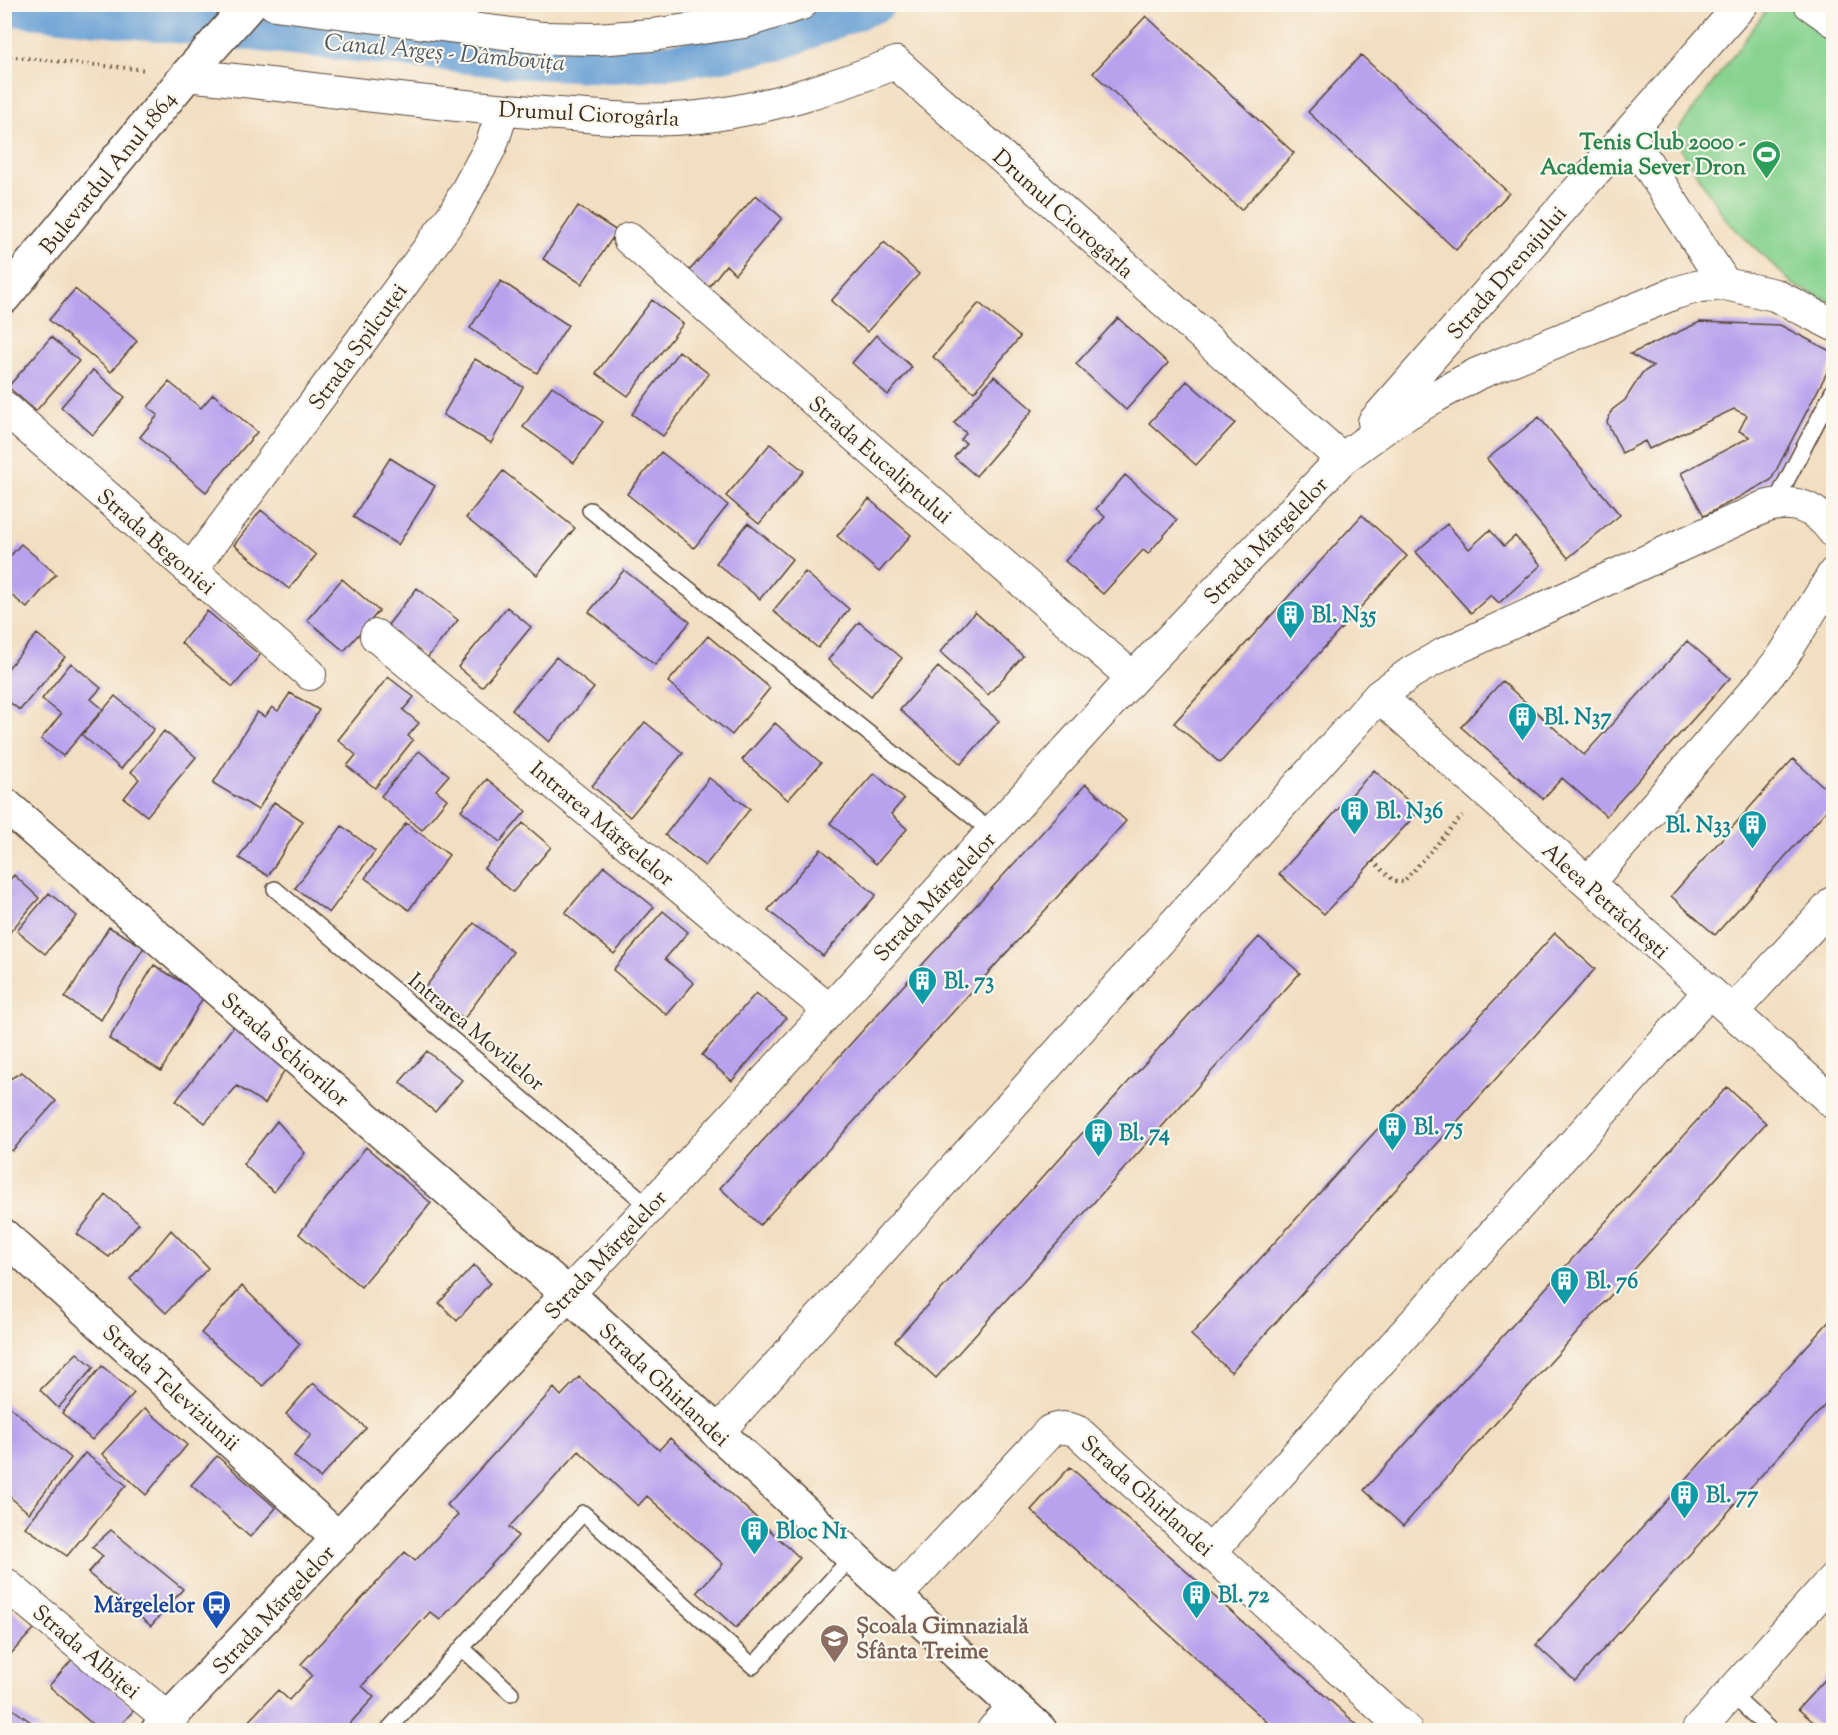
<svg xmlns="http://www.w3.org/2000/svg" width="1838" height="1735" font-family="'Sorts Mill Goudy',serif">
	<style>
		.grass { fill: #88d390; stroke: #627e57; stroke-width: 1.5 }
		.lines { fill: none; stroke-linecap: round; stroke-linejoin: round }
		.canal { stroke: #669fd4; stroke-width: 36 }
		.building { fill: #b8a2ed }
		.lane-casing { stroke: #564536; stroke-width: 18 }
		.street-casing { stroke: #564536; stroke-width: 34 }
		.secondary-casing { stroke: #564536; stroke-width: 36 }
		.path { stroke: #564536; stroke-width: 4; stroke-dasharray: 1.5 4.5; stroke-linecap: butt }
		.lane { stroke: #fff; stroke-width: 15 }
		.street { stroke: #fff; stroke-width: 32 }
		.secondary { stroke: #fff; stroke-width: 33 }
		.labels { text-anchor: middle; stroke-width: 4.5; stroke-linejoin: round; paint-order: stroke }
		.street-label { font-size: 22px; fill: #3b2a1e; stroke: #fbf7ec }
		.leisure-label { font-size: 22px; font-weight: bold; fill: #27864d; stroke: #fbf7ec; text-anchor: end }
		.culture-label { font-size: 22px; font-weight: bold; fill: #0d838f; stroke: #fbf7ec; text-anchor: start }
		.transit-label { font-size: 22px; font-weight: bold; fill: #164399; stroke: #fbf7ec; text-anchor: end }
		.education-label { font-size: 22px; font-weight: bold; fill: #785e54; stroke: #fbf7ec; text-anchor: start }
		.water-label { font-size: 24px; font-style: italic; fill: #4c5967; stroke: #fbf7ec }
	</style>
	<rect width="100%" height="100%" fill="#fbf7ec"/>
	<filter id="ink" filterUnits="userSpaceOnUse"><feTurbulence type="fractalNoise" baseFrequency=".0167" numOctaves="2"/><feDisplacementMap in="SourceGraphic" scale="12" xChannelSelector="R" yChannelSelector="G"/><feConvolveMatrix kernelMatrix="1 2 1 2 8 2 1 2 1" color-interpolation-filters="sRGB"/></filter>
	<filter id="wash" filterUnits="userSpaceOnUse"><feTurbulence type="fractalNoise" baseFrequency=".008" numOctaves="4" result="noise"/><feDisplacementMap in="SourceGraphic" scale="24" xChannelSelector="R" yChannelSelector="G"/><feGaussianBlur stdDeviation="1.35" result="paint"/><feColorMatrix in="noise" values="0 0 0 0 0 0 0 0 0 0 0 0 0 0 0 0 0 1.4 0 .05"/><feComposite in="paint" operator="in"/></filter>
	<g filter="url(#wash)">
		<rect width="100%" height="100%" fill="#f2dec1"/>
		<path class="grass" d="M1770 5H1794L1833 31V303L1794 285 1727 221 1673 137Z"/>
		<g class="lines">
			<path class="canal" d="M4 7 509 60 610 65 662 62 716 55 781 42 877 4"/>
		</g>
		<g id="blocks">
			<path class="building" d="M1146 16 1294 153 1241 210 1093 73Z
				M1361 55 1509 193 1456 250 1308 112Z
				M756 195 782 218 735 274 726 265 708 288 688 272Z
				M578 206 617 231 582 284 543 259Z
				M884 242 919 274 867 332 831 301Z
				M501 281 568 325 537 373 470 328Z
				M75 289 137 341 111 372 49 320Z
				M652 300 683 324 628 396 596 373Z
				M979 303 1020 337 974 392 933 357Z
				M1118 318 1168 363 1126 410 1076 364Z
				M1700 322 1780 325 1834 353V359L1771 480 1704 516 1681 473 1750 437 1739 431 1747 415 1734 409 1649 449 1645 441 1622 453 1607 422 1612 410 1625 400 1642 373 1653 366 1630 354Z
				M876 335 912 367 888 395 852 363Z
				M51 337 79 361 36 411 8 387Z
				M679 351 709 374 663 436 632 414Z
				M475 359 523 387 491 443 443 415Z
				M93 370 125 397 93 435 61 407Z
				M994 376 1033 410 976 476 954 457 966 443 961 440 966 433 954 423Z
				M1187 381 1235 423 1196 465 1149 423Z
				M169 382 201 408 213 394 257 432 206 492 140 437 158 415 148 407Z
				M552 386 603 422 574 463 523 427Z
				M1539 417 1620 515 1568 558 1487 459Z
				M770 444 804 471 759 524 726 496Z
				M661 452 728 505 694 548 627 494Z
				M390 458 435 486 398 545 353 517Z
				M503 471 575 528 537 575 466 518Z
				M1125 475 1177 520 1148 554 1143 550 1103 594 1065 561 1105 517 1096 509Z
				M869 499 911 535 879 572 837 536Z
				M261 510 316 555 289 589 234 545Z
				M1362 515 1407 556 1220 763 1174 723Z
				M748 523 792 559 760 599 716 563Z
				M1447 524 1469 549 1490 530 1504 546 1515 536 1541 565 1499 603 1491 595 1471 613 1416 552Z
				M21 544 56 574 27 608 4 589V563Z
				M624 570 690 622 655 665 589 612Z
				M805 572 849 609 818 648 773 611Z
				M342 579 379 611 344 651 307 620Z
				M417 588 458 620 427 658 387 626Z
				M507 607 531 627 482 687 458 667Z
				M207 611 260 655 233 687 181 643Z
				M975 612 1023 656 988 695 940 652Z
				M859 622 902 658 871 696 828 660Z
				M37 634 65 657 20 710 4 698V673Z
				M708 636 770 688 732 735 668 682Z
				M1687 641 1730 678 1606 816 1562 778 1543 799 1461 727 1502 681 1584 755Z
				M556 657 594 688 549 742 512 710Z
				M71 663 101 688 91 699 103 709 63 756 41 739 61 714 42 699Z
				M938 667 999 721 961 764 900 710Z
				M388 677 414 697 403 710 419 723 408 736 413 740 375 788 347 766 356 755 338 740Z
				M290 693 319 710 258 810 213 783 257 712 265 717 272 707 278 711Z
				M115 696 154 729 121 769 82 735Z
				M645 722 683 753 630 817 592 786Z
				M775 723 821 763 788 800 742 760Z
				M164 731 196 757 147 816 124 798 139 779 131 772Z
				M419 751 449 775 436 790 447 799 422 830 381 796Z
				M1793 759 1834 796V802L1715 935 1671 896Z
				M1374 770 1419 811 1324 914 1279 874Z
				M874 773 904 799 891 814 907 829 876 864 830 823Z
				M709 778 750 809 705 866 665 835Z
				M487 779 526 811 500 842 461 810Z
				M1086 784 1126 821 760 1225 720 1188Z
				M274 802 303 821 268 876 239 858Z
				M406 823 449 855 409 910 365 878Z
				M523 823 551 847 513 892 484 868Z
				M342 826 375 851 329 913 295 888Z
				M821 849 876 895 823 956 768 910Z
				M604 866 654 907 614 954 565 913Z
				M14 875 39 898 4 939V886Z
				M49 893 77 916 45 954 17 931Z
				M663 911 688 932 665 959 694 983 667 1015 613 970Z
				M474 923 513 952 464 1019 424 989Z
				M109 927 144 947 101 1020 65 998Z
				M1555 933 1595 969 1231 1372 1191 1335Z
				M1259 937 1300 973 936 1378 895 1341Z
				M154 965 204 996 161 1071 109 1039Z
				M756 993 786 1018 732 1081 702 1055Z
				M236 1023 288 1064 265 1104 237 1086 205 1123 176 1101Z
				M427 1051 462 1080 435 1112 400 1082Z
				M22 1072 56 1101 12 1151 4 1145V1079L8 1080Z
				M1727 1087 1766 1123 1403 1526 1364 1490Z
				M277 1121 305 1153 274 1192 243 1164Z
				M366 1147 431 1203 361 1287 299 1234Z
				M106 1195 139 1223 109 1257 77 1234Z
				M171 1230 208 1268 166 1313 130 1279Z
				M474 1265 490 1283 457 1321 439 1303Z
				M242 1286 300 1344 263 1386 201 1333Z
				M1834 1316V1395L1575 1681 1536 1645Z
				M77 1353 94 1367 58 1408 40 1390Z
				M102 1366 134 1393 92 1440 62 1413Z
				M579 1377 659 1450 670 1438 800 1558 736 1628 697 1592 723 1564 647 1496 638 1506 579 1451 509 1527 518 1536 440 1620 430 1612 362 1686 374 1697 344 1730H240L278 1690 289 1700 312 1675 301 1664 405 1552 415 1561 458 1515 447 1505 554 1388 561 1396Z
				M313 1383 366 1428 320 1478 294 1456 311 1435 286 1414Z
				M4 1402 71 1458 29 1513 4 1492Z
				M145 1408 187 1445 146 1495 102 1454Z
				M85 1453 126 1485 67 1556 25 1527Z
				M217 1456 276 1508 250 1537 191 1485Z
				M1070 1467 1363 1730H1276L1031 1510Z
				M111 1530 183 1589 151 1626 88 1573 103 1556 92 1547Z
				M4 1602 34 1629 4 1661Z
				M75 1656 135 1709 116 1730H99L49 1686Z
				M1834 1670V1730H1823L1798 1709Z
				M4 1703 42 1730H4Z"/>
		</g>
	</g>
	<g filter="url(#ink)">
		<use href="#blocks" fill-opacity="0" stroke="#564536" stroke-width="1.5"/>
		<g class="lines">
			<defs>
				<path id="lane" d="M1775 503 1834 389
					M590 510 993 833
					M275 889 650 1207
					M462 1648 511 1693
					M1731 1694 1770 1730
					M388 1730 583 1513 753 1666 852 1557"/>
				<path id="street" d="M274 4 543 38 596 39 652 35 744 22 801 4
					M1810 4 1834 21
					M187 75C306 87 425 104 544 113 595 116 648 123 699 117 767 109 832 88 896 63L1342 459
					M1628 134 1725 284
					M629 239 1133 678
					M4 407 310 674
					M1374 422 1742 4
					M190 571 361 341 454 214 491 146 503 110
					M376 636 829 1010
					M1379 696 1834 1103
					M1588 883 1765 679 1784 655 1834 573
					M1732 1012 1834 902
					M568 1294 650 1207 1133 678 1342 459 1390 424 1436 396 1477 374 1675 293 1700 286 1725 284 1775 295 1834 325
					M717 1433 1379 696 1412 672 1444 654 1762 508C1792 498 1815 506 1834 532
					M1210 1552 1709 992
					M4 1583 169 1719
					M896 1596 1050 1431C1061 1427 1068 1427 1078 1432L1406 1730
					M993 1730 1014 1707
					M1698 1730 1834 1578"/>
				<path id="secondary" d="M4 297 187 75 250 4
					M4 804 568 1294 1040 1730
					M4 1236 339 1539
					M158 1730 568 1294"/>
			</defs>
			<use href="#lane" class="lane-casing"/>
			<use href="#street" class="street-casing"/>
			<use href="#secondary" class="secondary-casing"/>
			<path class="path" d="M4 56 147 70
				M1373 861 1394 881 1403 882 1462 816"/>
			<use href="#lane" class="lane"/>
			<use href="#street" class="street"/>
			<use href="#secondary" class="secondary"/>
		</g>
	</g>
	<defs>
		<symbol id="stadium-pin" viewBox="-11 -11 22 30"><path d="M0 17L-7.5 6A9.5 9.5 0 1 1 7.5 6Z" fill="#2e9e5b" stroke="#fbf7ec"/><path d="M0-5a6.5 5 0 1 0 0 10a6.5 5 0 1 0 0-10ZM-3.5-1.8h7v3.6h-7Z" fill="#fff"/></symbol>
		<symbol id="building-pin" viewBox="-11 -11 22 30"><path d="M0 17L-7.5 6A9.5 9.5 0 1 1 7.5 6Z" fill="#0f9aa8" stroke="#fbf7ec"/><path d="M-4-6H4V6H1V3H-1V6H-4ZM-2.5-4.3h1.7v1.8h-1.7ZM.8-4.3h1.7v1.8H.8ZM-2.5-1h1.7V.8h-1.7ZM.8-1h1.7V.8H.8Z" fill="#fff"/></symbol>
		<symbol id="bus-pin" viewBox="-11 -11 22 30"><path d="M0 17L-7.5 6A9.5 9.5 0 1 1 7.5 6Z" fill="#1a4fb4" stroke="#fbf7ec"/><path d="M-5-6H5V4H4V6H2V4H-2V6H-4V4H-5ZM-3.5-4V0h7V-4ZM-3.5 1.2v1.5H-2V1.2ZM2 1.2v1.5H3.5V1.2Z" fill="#fff"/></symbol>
		<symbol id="school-pin" viewBox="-11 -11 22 30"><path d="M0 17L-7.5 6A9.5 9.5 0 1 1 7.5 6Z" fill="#8d6e63" stroke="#fbf7ec"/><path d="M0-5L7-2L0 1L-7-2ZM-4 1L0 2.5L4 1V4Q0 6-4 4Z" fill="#fff"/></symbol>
	</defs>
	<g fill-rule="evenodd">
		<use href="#stadium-pin" x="1750" y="138" width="33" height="45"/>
		<use href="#building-pin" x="1274" y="598" width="33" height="45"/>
		<use href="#building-pin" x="1506" y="700" width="33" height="45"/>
		<use href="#building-pin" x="1338" y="794" width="33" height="45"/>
		<use href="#building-pin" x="1736" y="808" width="33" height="45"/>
		<use href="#building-pin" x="906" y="964" width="33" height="45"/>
		<use href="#building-pin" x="1376" y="1110" width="33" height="45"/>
		<use href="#building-pin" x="1082" y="1116" width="33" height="45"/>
		<use href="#building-pin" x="1548" y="1264" width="33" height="45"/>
		<use href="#building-pin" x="1668" y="1478" width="33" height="45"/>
		<use href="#building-pin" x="738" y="1514" width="33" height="45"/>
		<use href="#building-pin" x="1180" y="1578" width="33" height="45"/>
		<use href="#bus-pin" x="200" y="1588" width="33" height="45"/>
		<use href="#school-pin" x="818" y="1622" width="33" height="45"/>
	</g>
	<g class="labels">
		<g class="street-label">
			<text transform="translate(589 113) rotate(3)" y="8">Drumul Ciorogârla</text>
			<text transform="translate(107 172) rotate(-51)" y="8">Bulevardul Anul 1864</text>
			<text transform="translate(1064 213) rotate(42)" y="8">Drumul Ciorogârla</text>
			<text transform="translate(1506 272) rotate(-49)" y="8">Strada Drenajului</text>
			<text transform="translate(357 346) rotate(-54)" y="8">Strada Spilcuței</text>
			<text transform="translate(881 459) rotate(41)" y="8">Strada Eucaliptului</text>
			<text transform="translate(1265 540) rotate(-46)" y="8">Strada Mărgelelor</text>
			<text transform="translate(157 541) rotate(41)" y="8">Strada Begoniei</text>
			<text transform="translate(603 823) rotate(40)" y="8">Intrarea Mărgelelor</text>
			<text transform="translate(934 896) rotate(-47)" y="8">Strada Mărgelelor</text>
			<text transform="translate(1606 900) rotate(42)" y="8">Aleea Petrăchești</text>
			<text transform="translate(477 1031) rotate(40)" y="8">Intrarea Movilelor</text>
			<text transform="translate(286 1049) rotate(41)" y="8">Strada Schiorilor</text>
			<text transform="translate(605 1254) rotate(-47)" y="8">Strada Mărgelelor</text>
			<text transform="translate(665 1384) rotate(43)" y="8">Strada Ghirlandei</text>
			<text transform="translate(172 1387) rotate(42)" y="8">Strada Televiziunii</text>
			<text transform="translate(1148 1495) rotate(42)" y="8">Strada Ghirlandei</text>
			<text transform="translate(273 1609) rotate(-47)" y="8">Strada Mărgelelor</text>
			<text transform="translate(87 1651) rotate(40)" y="8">Strada Albiței</text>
		</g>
		<g class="leisure-label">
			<text x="1746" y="149">Tenis Club 2000 -<tspan x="1746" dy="25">Academia Sever Dron</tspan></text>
		</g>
		<g class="culture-label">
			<text x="1312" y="622">Bl. N35</text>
			<text x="1544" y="724">Bl. N37</text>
			<text x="1376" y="818">Bl. N36</text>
			<text x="1731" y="832" text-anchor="end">Bl. N33</text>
			<text x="944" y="988">Bl. 73</text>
			<text x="1414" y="1134">Bl. 75</text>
			<text x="1119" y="1140">Bl. 74</text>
			<text x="1586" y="1288">Bl. 76</text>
			<text x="1706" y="1502">Bl. 77</text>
			<text x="776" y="1538">Bloc N1</text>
			<text x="1218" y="1602">Bl. 72</text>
		</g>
		<g class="transit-label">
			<text x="195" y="1612">Mărgelelor</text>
		</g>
		<g class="education-label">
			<text x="856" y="1633">Școala Gimnazială<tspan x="856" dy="25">Sfânta Treime</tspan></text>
		</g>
		<g class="water-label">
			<text transform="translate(445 52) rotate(5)" y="8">Canal Argeș - Dâmbovița</text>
		</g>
	</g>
	<rect width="1838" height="1735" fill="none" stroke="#fbf7ec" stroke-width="24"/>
</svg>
